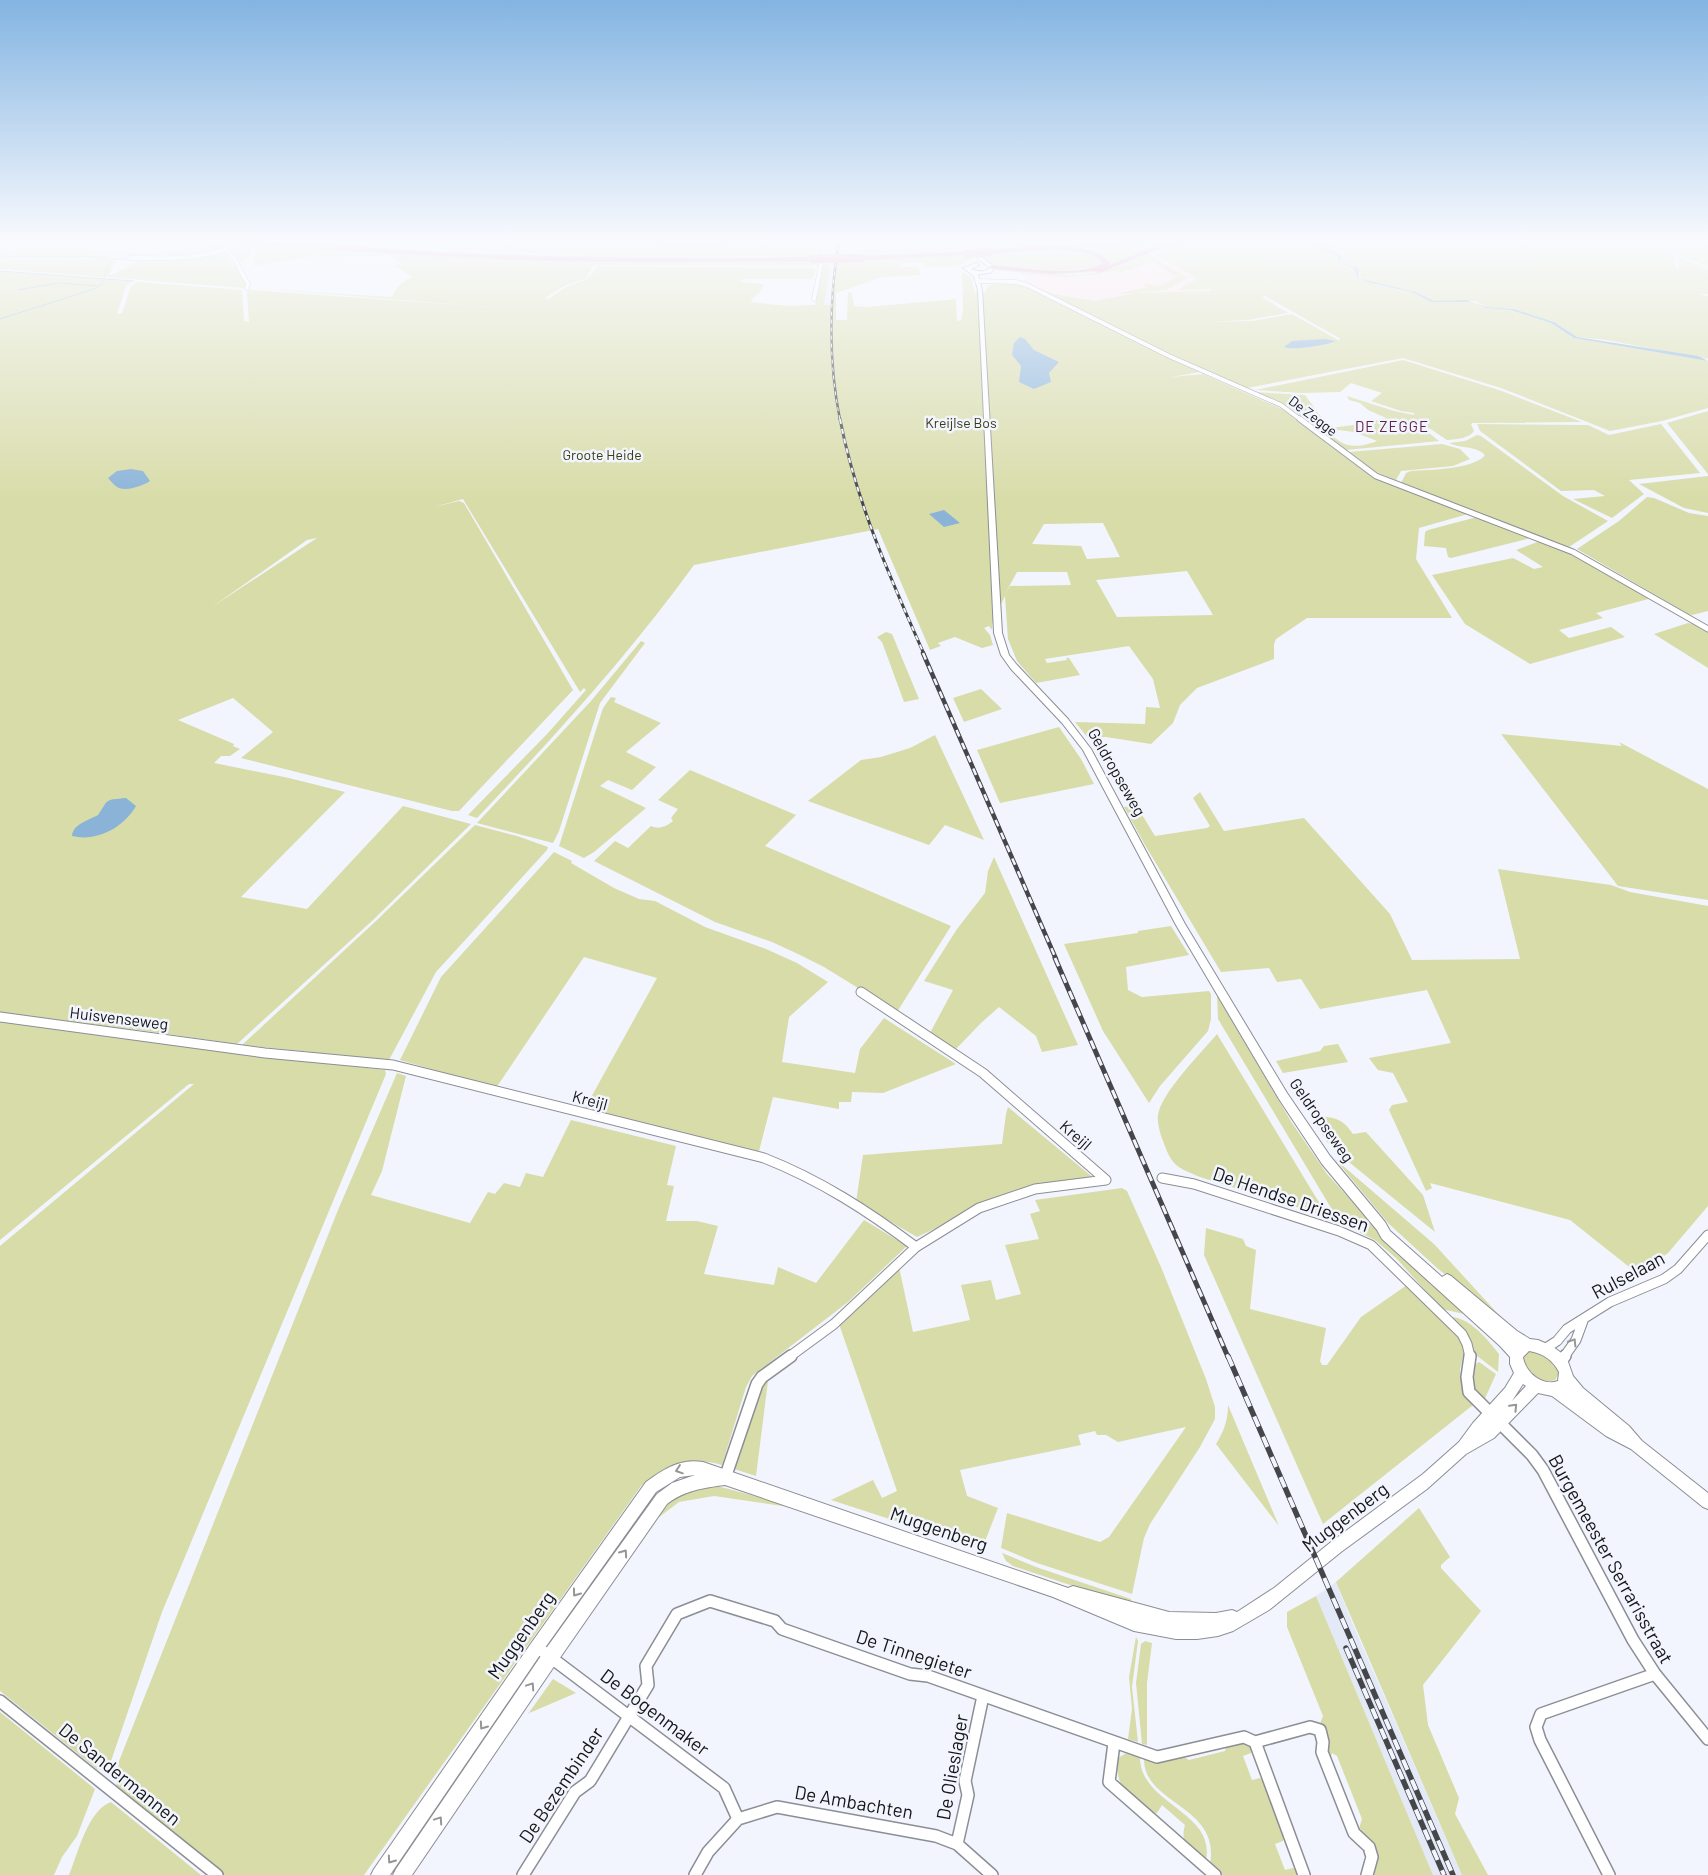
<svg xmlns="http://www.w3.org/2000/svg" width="1708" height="1875" font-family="Barlow,sans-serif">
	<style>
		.industrial { fill: #ffe3e6 }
		.built { fill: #e4e9f8 }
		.green { fill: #d8dca8; fill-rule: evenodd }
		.water { fill: #8bb3d8 }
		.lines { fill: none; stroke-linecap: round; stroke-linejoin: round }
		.stream { stroke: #8bb3d8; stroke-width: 1 }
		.street-far3-casing { stroke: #8b8e95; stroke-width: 5 }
		.street-far2-casing { stroke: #8b8e95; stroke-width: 7 }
		.street-far1-casing { stroke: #8b8e95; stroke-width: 11 }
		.street-casing { stroke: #8b8e95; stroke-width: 14 }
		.secondary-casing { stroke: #8b8e95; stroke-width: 2 }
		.highway-casing { stroke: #d5d5d5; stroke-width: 2 }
		.street-far3 { stroke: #fff; stroke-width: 4 }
		.street-far2 { stroke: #fff; stroke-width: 5 }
		.street-far1 { stroke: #fff; stroke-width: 9 }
		.street { stroke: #fff; stroke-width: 11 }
		.secondary { fill: #fff; fill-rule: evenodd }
		.highway { fill: #dc87a1; fill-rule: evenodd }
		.rail-far4-casing { stroke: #45464a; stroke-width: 2.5 }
		.rail-far3-casing { stroke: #45464a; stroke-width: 3 }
		.rail-far2-casing { stroke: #45464a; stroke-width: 4.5 }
		.rail-far1-casing { stroke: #45464a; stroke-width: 5 }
		.rail-casing { stroke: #45464a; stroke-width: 5.5 }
		.rail-far4 { stroke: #f2f5fd; stroke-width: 1; stroke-dasharray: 4; stroke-linecap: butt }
		.rail-far3 { stroke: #f2f5fd; stroke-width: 2; stroke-dasharray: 5; stroke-linecap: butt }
		.rail-far2 { stroke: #f2f5fd; stroke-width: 2.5; stroke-dasharray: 7; stroke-linecap: butt }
		.rail-far1 { stroke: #f2f5fd; stroke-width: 3; stroke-dasharray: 9; stroke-linecap: butt }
		.rail { stroke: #f2f5fd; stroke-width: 4; stroke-dasharray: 11; stroke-linecap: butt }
		.street-bridge-casing { stroke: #8b8e95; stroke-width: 5; stroke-linecap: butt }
		.highway-bridge-casing { stroke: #d5d5d5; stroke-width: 9; stroke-linecap: butt }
		.street-bridge { stroke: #fff; stroke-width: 4 }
		.highway-bridge { stroke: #dc87a1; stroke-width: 8 }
		.oneway { stroke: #969697 }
		.labels { text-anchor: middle; stroke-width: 5; stroke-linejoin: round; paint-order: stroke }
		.far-street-label { font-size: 14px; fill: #151618; stroke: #f2f5fd }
		.far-park-label { font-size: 14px; fill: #3a3c14; stroke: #f2f5fd }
		.far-neighbourhood-label { font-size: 15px; letter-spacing: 1px; fill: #602247; stroke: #f2f5fd }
		.street-label { font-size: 16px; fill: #151618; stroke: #f2f5fd }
		.near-street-label { font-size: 19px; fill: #151618; stroke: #f2f5fd }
	</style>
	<rect width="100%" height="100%" fill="#f2f5fd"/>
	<path class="industrial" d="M1147 254 1158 255 1189 270 1219 292 1096 307 1043 291 1024 282 1026 275 1089 274 1110 270Z"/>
	<path class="built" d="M831 260H836L832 297 831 342H824V297Z
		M1336 1582 1354 1627 1462 1875H1433L1316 1596Z"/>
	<path class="green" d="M292 240H359L362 242 360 240H825L820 256H584Z
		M1095 240 988 248 989 246 1000 241Z
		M1164 240H1184L1145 250 1106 268 1109 262C1101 249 1081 250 1067 249Z
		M1195 240H1314L1319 248 1338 257V262L1354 268 1357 277 1376 285 1412 292 1431 302H1472L1486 308 1511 310 1551 323 1574 338 1708 361V408L1662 421 1610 431 1501 388 1403 358 1247 388 1206 371 1171 377 1203 374 1289 412 1369 474 1468 514 1419 528 1416 559 1452 618H1307L1276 639 1274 644V659L1197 688 1180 705 1173 723 1151 744 1106 737 1088 738 1075 722 1145 724 1146 707 1160 708 1153 679 1129 646 1045 659 1047 663 1067 660 1066 658H1069L1080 675 1036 683 1017 661 1008 639 1005 596 992 624V630L989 626 984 628 990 635 993 645 982 648 955 637 938 643 941 646 930 650 878 529 694 565C628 656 554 737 477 818L468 815 548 733 586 690 584 688 580 692 463 499 434 507 459 501 464 503 573 690 459 811H452L241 758 273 732 233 698 178 720 234 744 233 746 240 749 230 756H221L214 763 289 778 345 792 241 897 307 909 403 806 471 824 373 920 237 1044 118 1027 234 1048 256 1055 385 1070 386 1074 162 1612 111 1761 101 1770 97 1769 0 1691V1246L194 1084H189L0 1240V271L133 281 126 286 117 314 122 313 131 286 138 282 242 290 244 321 249 322 247 292 249 290 490 307 250 288 392 297C396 286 402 282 412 277L394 265 402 264 389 255H379L381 256 309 257 254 266 255 247H251V256L238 262 230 250 237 245 524 260 699 262 820 261 819 266H815L594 265 586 278 562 287 545 298 548 299 566 287 587 279 598 266 816 268 813 279H743L740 282 764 284 760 292 752 299 751 302 788 306 815 305 824 261 831 260 824 305H832L836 260 972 255C968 270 938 266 925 267L922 262 899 263 901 267H918L921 275 882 277 836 293V320H847L848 292 852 293 854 306 868 307 956 299 957 321 961 320 963 311 962 272 971 277 975 292 984 293 989 285 1013 283 1058 295 1096 301 1135 293 1212 291 1210 289 1177 290 1195 280V277L1156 255 1167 250 1160 248ZM1265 296 1341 339 1338 340 1292 314 1253 321 1205 322 1248 320 1288 313 1262 297ZM1103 523 1120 557 1087 559 1081 546 1032 544 1044 524ZM317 538 212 607 307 540ZM1187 571 1213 615 1117 617 1096 580ZM1017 572H1067L1071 585 1010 586 1005 594Z
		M1326 240H1640L1674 254 1675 267 1679 269V257L1708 269V294H1699L1708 296V359L1606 340 1577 337 1554 322 1514 309 1486 307 1475 301 1441 302 1429 300 1416 292 1362 279 1354 266 1340 262 1342 258C1339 250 1330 249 1326 240Z
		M1645 240H1708V267Z
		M213 244H234L227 249 193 255 0 259V245H3L2 251 15 252 29 248 154 253 183 250Z
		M966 246V250L855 254 864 250Z
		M1075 251 1091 253 1102 261 1101 264C1084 274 1007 270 987 263L984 256 1028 252Z
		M225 252 246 283 244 288 0 269V261L117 258 109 275H112L141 259 212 255Z
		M1146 253 1188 278 1166 290 1122 294 1120 293 1147 287 1143 284 1159 286 1177 277 1152 262 1122 272 1114 271 1095 275 1065 277 1021 274V272C1050 274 1079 278 1107 270 1121 266 1133 258 1146 253Z
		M1403 360 1499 390 1582 422 1473 423 1471 424 1474 431C1468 439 1457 439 1447 440L1423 424 1426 422 1423 420 1418 424 1439 441 1346 450 1327 436C1334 437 1335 438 1341 442 1350 449 1368 445 1377 441L1354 432 1339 430 1323 433 1314 426 1330 428 1354 425 1386 418 1368 410 1360 403 1349 400 1347 396 1394 411 1414 415V413L1401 411 1371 401 1382 393 1351 383 1340 392 1301 393 1255 390Z
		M1255 392 1305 395 1322 418 1311 423 1287 406Z
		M1708 411V474L1667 423Z
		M1477 424 1588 425 1609 435 1661 424 1700 473 1629 480 1644 494 1612 518 1573 499 1605 496 1594 490 1561 491 1480 431Z
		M1477 435 1481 436 1563 496 1608 521 1569 547 1401 483 1406 473 1411 471C1429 470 1475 469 1485 455 1475 445 1461 449 1449 443L1465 441Z
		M1442 444 1460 449 1470 459 1453 466 1401 471 1396 480 1374 471 1349 452Z
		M1708 476V513L1684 508 1639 484Z
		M1647 497 1654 498 1689 513 1708 516V611L1692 615 1688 614 1577 549 1619 521Z
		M1477 517 1531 538 1451 558 1448 557 1446 548 1424 546 1425 532 1428 530Z
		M1540 541 1585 559 1652 598 1596 613 1603 618 1559 630 1569 638 1611 627 1625 637 1530 664 1465 624 1432 575 1513 558 1534 569 1543 567 1516 550Z
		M1688 623 1693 624 1708 633V668L1654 634Z
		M886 632 892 634 919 699 904 702 882 642 877 637Z
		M641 641 645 643 600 703 559 831 553 843 477 823 591 701Z
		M981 689 1002 709 964 722 953 698Z
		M611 697 616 698 614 702 661 723 626 752 656 767 632 790 608 780 600 786 646 808 594 852 584 858 559 846 603 708Z
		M1059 727 1081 759 1094 784 1000 803 977 750Z
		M1501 734 1622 746 1619 742 1708 789V900L1618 886Z
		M935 735 984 840 945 825 929 845 808 801 861 760 881 757 910 748Z
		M690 770 796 815 765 846 951 926 897 1012 824 967 798 954 772 942 715 922 594 861 615 841 628 848 651 826C659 830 667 826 673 821L671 818 678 809 658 800Z
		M1200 792 1224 831 1304 818 1390 914 1412 960 1520 959 1498 869 1611 885 1630 892 1708 906V1206L1668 1253 1654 1263 1633 1270 1570 1220 1430 1183 1432 1188 1426 1191 1389 1110 1392 1105 1408 1102 1393 1073 1378 1070 1369 1058 1451 1043 1427 990 1320 1009 1301 979 1277 982 1269 968 1221 972 1145 845 1124 807 1136 805 1155 836 1207 828 1210 826 1193 798Z
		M475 825 517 836 548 847 547 850 436 972 389 1060 242 1045 376 921Z
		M554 852 572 861 571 863 614 888 639 899 655 901 705 927 766 949 797 963 828 982 789 1017 782 1062 855 1073 860 1049 884 1018 956 1064 883 1093 852 1092 851 1102H839V1109L773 1097 758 1155 584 1110 657 978 584 957 496 1088 400 1060 441 977Z
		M994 857 1078 1045 1042 1052 1036 1036 999 1007 981 1023 955 1050 930 1033 953 990 924 981 957 929 985 893 988 871Z
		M1171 926 1189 955 1126 967 1128 990 1142 997 1209 991 1211 994V1019L1208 1031 1160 1086 1149 1103 1103 1031 1064 944 1138 933V931Z
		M1217 995 1292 1123 1327 1174 1402 1256 1485 1329 1464 1314 1442 1309 1396 1258 1375 1240 1340 1223 1218 1019Z
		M1217 1034 1323 1209 1325 1216 1200 1177C1176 1167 1172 1166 1163 1141 1160 1134 1157 1122 1158 1115 1161 1093 1202 1052 1217 1034Z
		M1338 1044 1348 1062 1283 1073 1276 1061 1320 1051 1324 1046Z
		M397 1073 406 1076 382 1171 371 1195 470 1223 488 1192 495 1194 504 1183 520 1187 526 1173 543 1177 571 1120 676 1146 667 1185 674 1186 666 1221H697L718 1226 704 1274 774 1285 778 1267 816 1283 864 1220 907 1246 848 1302 752 1376 746 1387 722 1465C693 1455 663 1467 641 1486L364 1875H224L116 1788 119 1761 338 1210Z
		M1008 1107 1096 1180 1008 1195 917 1237 856 1202 863 1155 1002 1144 1006 1114Z
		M1317 1116C1336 1118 1342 1118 1353 1134L1366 1132 1423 1195 1435 1232 1339 1154 1327 1142 1312 1118Z
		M1335 1159 1434 1244 1510 1327 1437 1268 1388 1223Z
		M1122 1188 1127 1191 1161 1267 1206 1379 1215 1407V1419L1200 1447 1150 1524 1144 1538 1132 1594 1037 1563 1001 1548 1007 1513 1100 1542 1109 1537 1186 1427 1118 1442 1106 1435H1097L1095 1431 1078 1435 1081 1445 960 1470 967 1496 998 1508 982 1549 831 1500 873 1480 882 1498 897 1491 839 1324 899 1267 913 1332 970 1320 961 1285 991 1280 996 1300 1021 1294 1005 1245 1039 1239 1030 1214 1040 1211 1035 1200Z
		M1206 1228 1243 1239 1246 1246 1256 1250 1250 1309 1326 1328 1320 1361 1322 1365H1327L1361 1317 1407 1285 1458 1335 1464 1351 1460 1370 1462 1388 1473 1405 1323 1524 1204 1255Z
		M1449 1317C1469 1316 1488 1340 1499 1354L1498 1372 1476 1355 1466 1334Z
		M1532 1350 1541 1351 1559 1370V1374L1555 1380C1540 1386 1523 1372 1524 1357L1527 1353Z
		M1479 1362 1496 1374 1483 1403C1471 1392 1472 1379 1474 1365Z
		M768 1381 756 1476 734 1469 758 1390Z
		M1228 1405 1279 1526 1216 1444C1224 1431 1228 1420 1228 1405Z
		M708 1485 721 1487 803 1509 714 1496 679 1502 650 1524 673 1496Z
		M1419 1508 1450 1557 1441 1565V1568L1481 1611 1423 1685 1428 1725 1459 1798 1455 1814 1488 1875H1462L1336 1582Z
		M1002 1553 1036 1567 1131 1599 1130 1605 1013 1566 1006 1561Z
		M1316 1596 1433 1875H1374C1381 1852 1378 1846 1358 1832L1362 1819 1337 1756 1332 1753 1330 1760 1319 1726 1323 1716 1287 1627V1612Z
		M1136 1637 1138 1641 1132 1687 1138 1742 1128 1739 1132 1709 1129 1677Z
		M1145 1641 1152 1643 1147 1683V1745L1142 1744 1136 1683 1141 1644Z
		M553 1679 576 1693 527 1714H528Z
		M0 1712 95 1789 77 1836 62 1857 54 1875H0Z
		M1244 1741 1253 1747 1251 1753 1243 1756 1252 1780 1260 1778 1265 1782 1285 1834 1283 1841 1275 1844 1285 1870 1293 1868 1299 1872 1298 1875H1223L1210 1864C1221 1805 1143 1805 1144 1758L1158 1763 1184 1757 1189 1760 1225 1751 1227 1745Z
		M1128 1752 1140 1757C1140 1805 1216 1811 1206 1860 1192 1848 1179 1845 1185 1825L1162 1805 1157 1813 1152 1814C1131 1796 1114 1790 1118 1758Z
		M111 1802 201 1875H69C78 1853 88 1810 111 1802Z"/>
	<path class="water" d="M653 240H745C725 246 669 254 653 240Z
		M1314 240H1326L1330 248 1342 256 1340 262 1358 268 1359 277 1362 279 1416 292 1434 301 1466 300 1486 307 1514 309 1554 322 1577 337 1698 356 1708 361 1574 338 1551 323 1511 310 1486 308 1472 302H1431L1412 292 1370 283 1357 277 1354 268 1338 262V257C1328 253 1317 250 1314 240Z
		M1020 337 1025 339 1034 350 1059 362 1049 373 1051 382 1034 389 1019 382 1021 366 1012 355 1014 343Z
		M1325 339 1336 341C1327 345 1292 351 1284 347L1292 341Z
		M131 469 143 471 150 481C143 486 125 492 117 487 114 485 111 481 108 478L117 471Z
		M944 510 960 523 944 527 929 514Z
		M126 798 136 806C123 828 97 842 72 836 73 824 89 820 98 815 109 799 104 800 126 798Z"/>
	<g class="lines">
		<path class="stream" d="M0 256 78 257
			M79 256 108 258
			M0 271 133 281
			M104 277 111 259H128
			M18 290 58 283 98 286
			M0 319 94 289 101 285 104 279"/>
		<defs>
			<path id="street-far3" d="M919 240 930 242 966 241
				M227 250 235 260 248 284 247 288
				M128 258C165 258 201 261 235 245
				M977 281 1016 282 1027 285 1169 356 1281 405 1301 420
				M814 299 826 240"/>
			<path id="street-far2" d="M1300 419 1376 476 1573 552 1708 629"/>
			<path id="street-far1" d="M861 992 983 1073 1106 1180
				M0 1017 265 1053 393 1065 764 1158C820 1180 868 1211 916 1247
				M1162 1178 1194 1184 1339 1231 1371 1245 1462 1334 1467 1344 1470 1357
				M1546 1348 1557 1341 1567 1329 1610 1302 1664 1279 1678 1269 1708 1235
				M789 1357 834 1324 916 1247 979 1208 1035 1189 1106 1180
				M1564 1357 1576 1340 1583 1321"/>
			<path id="street" d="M1470 1356 1467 1377 1469 1392 1532 1455 1543 1470 1633 1640 1655 1674 1708 1739
				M1561 1361 1565 1356
				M725 1478 757 1384 762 1377 791 1356
				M537 1647 724 1788 738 1819
				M0 1701 217 1875
				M1255 1742 1310 1727 1320 1730 1323 1742 1322 1752 1354 1833 1369 1847 1372 1857 1367 1875
				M1114 1743 1109 1782 1215 1875
				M957 1844 968 1795 965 1781 983 1696
				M523 1875 575 1792 590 1781 648 1685 646 1666 677 1614 710 1601 775 1621 782 1629 910 1674 928 1676 1157 1757 1244 1737 1255 1742 1304 1875
				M695 1875 708 1852 738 1819 777 1807 936 1836 957 1844 992 1875
				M1609 1875 1540 1740 1536 1727 1541 1714 1655 1674"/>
			<path id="secondary" d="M966 240 979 242 993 240 979 244Z
				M977 256H981L995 268 990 273 978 274 982 290 1002 633 1009 655 1017 665 1068 719 1091 749 1185 924 1287 1093 1330 1156 1385 1222 1390 1231 1442 1277 1447 1274 1451 1276 1517 1331 1530 1339 1538 1340 1552 1346 1560 1352 1567 1359 1573 1376 1583 1388 1629 1426 1642 1441 1708 1493V1509L1703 1507 1631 1449 1606 1436 1552 1396 1538 1393 1494 1438 1466 1454 1427 1489 1341 1552 1269 1610 1233 1631 1218 1636 1197 1639H1176L1134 1631 1053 1597 725 1485C703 1488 685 1490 667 1504L557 1662 412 1875H393L396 1869 545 1650 657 1494 672 1483 695 1475 680 1477 656 1492 542 1652 390 1875H371L374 1869 532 1642 646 1482C664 1469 680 1458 703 1462L1068 1588 1073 1586 1169 1612 1216 1613 1232 1610 1237 1612 1274 1588 1331 1542 1423 1474 1459 1442 1473 1423 1505 1388 1514 1373 1510 1364V1357L1500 1346 1382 1239 1377 1230 1322 1164 1279 1099 1176 925 1083 750 1062 723 1011 669 1001 655 994 633 978 290 974 276 963 268 977 263 979 265 971 269C978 272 984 273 990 268L977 258ZM1529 1351C1542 1353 1553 1360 1559 1372L1558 1381C1542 1387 1525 1372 1523 1357ZM1523 1384 1526 1386 1512 1401Z"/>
			<path id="highway" d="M220 240C295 240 371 249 446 253 569 258 691 259 813 257L816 259 813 261C716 262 619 263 522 260 422 256 322 249 223 242Z
				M989 240H1008L991 243Z
				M1130 240H1155L1152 242 1083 248 1080 246 1083 244Z
				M1181 240H1191L1153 251 1099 273 1096 271 1053 274 992 269 989 267 992 265C1021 267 1078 279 1103 263 1086 242 1016 252 990 254L987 252 990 250C1020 248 1090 237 1110 263L1109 265 1149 249Z
				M967 252 970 254 969 255 862 260 859 258 862 256Z"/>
		</defs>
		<use href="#street-far3" class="street-far3-casing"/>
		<use href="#street-far2" class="street-far2-casing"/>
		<use href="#street-far1" class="street-far1-casing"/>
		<use href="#street" class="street-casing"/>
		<use href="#secondary" class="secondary-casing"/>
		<use href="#highway" class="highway-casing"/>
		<use href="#street-far3" class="street-far3"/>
		<use href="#street-far2" class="street-far2"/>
		<use href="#street-far1" class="street-far1"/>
		<use href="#street" class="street"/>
		<use href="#secondary" class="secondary"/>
		<use href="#highway" class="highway"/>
		<defs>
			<path id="rail-far4" d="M839 240C829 301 828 359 840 420"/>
			<path id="rail-far3" d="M840 419C856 502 890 577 924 654"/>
			<path id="rail-far2" d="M923 653 1056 959"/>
			<path id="rail-far1" d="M1055 958 1228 1357"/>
			<path id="rail" d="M1228 1356 1453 1875
				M1346 1648 1444 1875"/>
		</defs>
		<use href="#rail-far4" class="rail-far4-casing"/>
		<use href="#rail-far3" class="rail-far3-casing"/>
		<use href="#rail-far2" class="rail-far2-casing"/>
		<use href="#rail-far1" class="rail-far1-casing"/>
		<use href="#rail" class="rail-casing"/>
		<use href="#rail-far4" class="rail-far4"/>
		<use href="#rail-far3" class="rail-far3"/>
		<use href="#rail-far2" class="rail-far2"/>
		<use href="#rail-far1" class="rail-far1"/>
		<use href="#rail" class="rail"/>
		<defs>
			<path id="street-bridge" d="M235 245 243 240"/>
			<path id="highway-bridge" d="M967 254 990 252
				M813 259 862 258"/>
		</defs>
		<use href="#street-bridge" class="street-bridge-casing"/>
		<use href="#highway-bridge" class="highway-bridge-casing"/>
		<use href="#street-bridge" class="street-bridge"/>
		<use href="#highway-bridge" class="highway-bridge"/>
	</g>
	<defs><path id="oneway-chevron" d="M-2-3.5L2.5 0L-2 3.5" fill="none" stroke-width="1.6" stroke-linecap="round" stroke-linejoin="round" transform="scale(1.25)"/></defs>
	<g class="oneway">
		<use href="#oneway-chevron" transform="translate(1573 1342) rotate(-58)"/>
		<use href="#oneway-chevron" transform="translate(1514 1407) rotate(-46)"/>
		<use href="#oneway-chevron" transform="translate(679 1470) rotate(161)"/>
		<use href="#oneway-chevron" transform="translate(624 1553) rotate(-55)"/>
		<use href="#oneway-chevron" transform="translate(576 1593) rotate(126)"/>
		<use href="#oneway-chevron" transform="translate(531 1686) rotate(-56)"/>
		<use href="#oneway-chevron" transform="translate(483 1726) rotate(125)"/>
		<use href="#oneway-chevron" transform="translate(439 1820) rotate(-56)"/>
		<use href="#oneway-chevron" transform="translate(391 1860) rotate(125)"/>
	</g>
	<linearGradient id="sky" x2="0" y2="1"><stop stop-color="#83b4e2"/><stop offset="0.48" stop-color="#f9fafe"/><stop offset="1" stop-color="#f9fafe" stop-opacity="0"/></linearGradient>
	<rect width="1708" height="502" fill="url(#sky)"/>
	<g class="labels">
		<g class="far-street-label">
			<text transform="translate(1313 416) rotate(37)" y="5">De Zegge</text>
		</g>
		<g class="far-park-label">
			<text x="961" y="428">Kreijlse Bos</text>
			<text x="602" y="460">Groote Heide</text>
		</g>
		<g class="far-neighbourhood-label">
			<text x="1392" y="432">DE ZEGGE</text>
		</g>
		<g class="street-label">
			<text transform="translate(1117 772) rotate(60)" y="6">Geldropseweg</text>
			<text transform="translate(119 1018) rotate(7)" y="6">Huisvenseweg</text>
			<text transform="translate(590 1100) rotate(15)" y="6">Kreijl</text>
			<text transform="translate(1322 1120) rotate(55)" y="6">Geldropseweg</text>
			<text transform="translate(1076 1135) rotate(41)" y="6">Kreijl</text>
		</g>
		<g class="near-street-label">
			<text transform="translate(1291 1199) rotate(19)" y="7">De Hendse Driessen</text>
			<text transform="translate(1628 1275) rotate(-28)" y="7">Rulselaan</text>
			<text transform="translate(1345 1517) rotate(-37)" y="7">Muggenberg</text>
			<text transform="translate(939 1529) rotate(19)" y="7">Muggenberg</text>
			<text transform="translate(1611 1559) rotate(61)" y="7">Burgemeester Serrarisstraat</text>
			<text transform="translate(521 1635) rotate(-55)" y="7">Muggenberg</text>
			<text transform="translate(914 1654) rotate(18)" y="7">De Tinnegieter</text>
			<text transform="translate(655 1712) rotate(37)" y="7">De Bogenmaker</text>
			<text transform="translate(952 1767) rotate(-80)" y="7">De Olieslager</text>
			<text transform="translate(120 1774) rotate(39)" y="7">De Sandermannen</text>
			<text transform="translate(561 1785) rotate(-56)" y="7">De Bezembinder</text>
			<text transform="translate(854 1802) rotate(10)" y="7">De Ambachten</text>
		</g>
	</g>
</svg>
